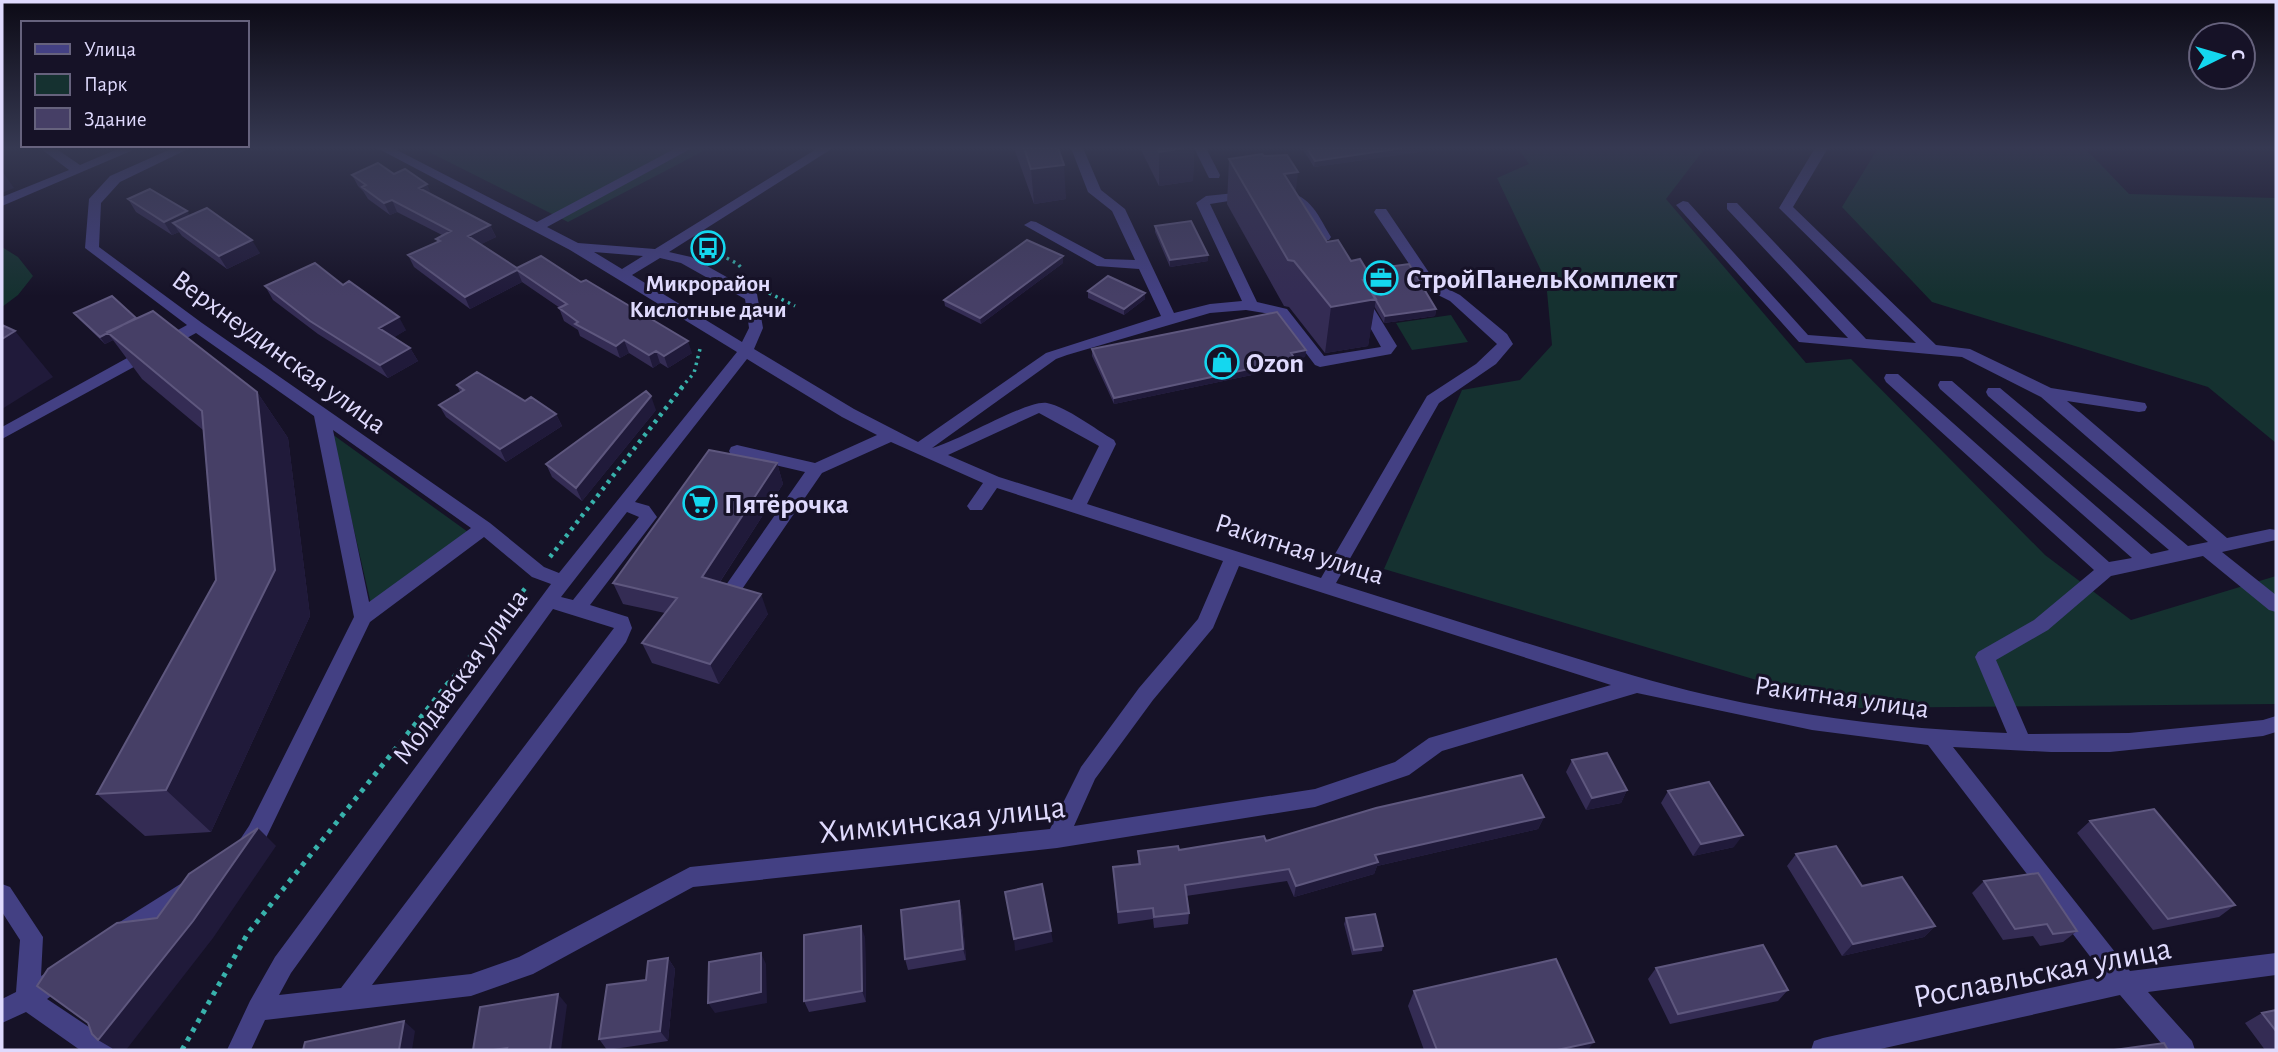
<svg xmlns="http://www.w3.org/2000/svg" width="2278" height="1052" font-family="'Alegreya Sans',sans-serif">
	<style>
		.green { fill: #153130 }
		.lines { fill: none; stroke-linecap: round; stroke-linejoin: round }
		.path-far2 { stroke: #38b2ac; stroke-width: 3.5; stroke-dasharray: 2.5 4.5; stroke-linecap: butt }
		.path-far1 { stroke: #38b2ac; stroke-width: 4.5; stroke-dasharray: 3.5 5; stroke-linecap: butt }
		.path { stroke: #38b2ac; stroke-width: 5; stroke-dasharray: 4.5 6; stroke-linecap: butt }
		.minor { fill: #434083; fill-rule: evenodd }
		.wall { fill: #342c54 }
		.shaded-wall { fill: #201a3a }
		.building { fill: #463f66; stroke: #5e577e; stroke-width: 2 }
		.labels { text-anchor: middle; stroke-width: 6; stroke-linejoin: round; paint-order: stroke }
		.far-poi-label { font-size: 23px; font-weight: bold; fill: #dfdafd; stroke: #161227 }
		.poi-label { font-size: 28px; font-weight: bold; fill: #dfdafd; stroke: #161227; text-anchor: start }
		.street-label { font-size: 28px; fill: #dfdafd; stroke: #161227 }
		.near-street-label { font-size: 33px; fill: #dfdafd; stroke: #161227 }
	</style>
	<rect width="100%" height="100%" fill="#161227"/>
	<path class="green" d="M421 148H709L568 222Z
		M1518 148H1705L1666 199 1806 363 1851 359 2045 555 2131 620 2276 576V704L1850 708 1384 569 1462 390 1520 380 1552 345 1546 281 1497 178 1529 164Z
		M1878 148H2085L2129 194 2276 198V443L2208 387 1932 302 1842 207Z
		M2 247 18 257 33 276 18 295 2 307Z
		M1451 315 1468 342 1412 350 1396 323Z
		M332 434 468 532 371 604Z"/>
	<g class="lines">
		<path class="path-far2" d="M702 245 738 264 742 269
			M769 293 795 306
			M681 388 694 373 701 345"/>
		<path class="path-far1" d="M550 557 683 386
			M448 684 527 586"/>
		<path class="path" d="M182 1050 248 933 449 682"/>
		<path class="minor" d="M40 148H55L80 165 120 148H138L2 206V197L69 170Z
			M173 148H190L120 182 101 203 99 247 202 323 490 523 544 567 559 573 737 352 570 250 377 148H393L537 222 676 148H692L547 227 578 243 655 249 818 148H833L669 252 691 257 757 294 763 328 754 349 854 409 918 442 1046 353 1161 316 1139 269 1097 266 1024 225 1031 221 1036 222 1105 259 1135 260 1112 211 1088 192 1071 148H1083L1101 190 1125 209 1174 313 1210 304 1242 301 1196 203 1206 196 1254 191V197L1210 204 1257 302 1287 309 1324 356 1381 347 1353 297 1355 294H1365L1397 346 1391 354 1320 367 1315 365 1277 315 1246 310 1210 313 1067 355 1056 359 932 448C958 442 1028 399 1047 403 1067 407 1095 429 1114 440L1116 444 1087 504 1321 578 1427 396 1476 364 1497 344 1450 301 1426 289 1374 212 1376 209H1386L1436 283 1460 295 1507 334 1513 344 1496 364 1439 403 1336 583C1436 614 1535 647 1635 676 1754 711 1884 729 2007 733L1975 657 1978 652 2034 620 2094 570 1886 382 1884 378 1886 374H1898L2109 562 2132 558 1940 389 1938 385 1940 381H1952L2151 554 2169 550 1988 396 1986 392 1988 388H2000L2188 546 2208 542 2041 397 1962 357 1799 342 1676 205 1683 201 1688 202 1808 335 1848 338 1727 209V203H1737L1866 339 1916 343 1779 208 1815 148H1828L1793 207 1936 345 1970 349 2051 388 2145 403 2147 407 2145 411 2139 412 2067 401 2227 538 2270 529 2276 530V540L2222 552 2276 595V612L2269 610 2203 556 2111 576 2048 630 1996 660 2028 734 2129 733 2263 720 2276 716V732L2263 736 2110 752H2051L1953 747 2130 971 2276 953V975L2148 992 2192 1041 2195 1050H2167L2120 995 1876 1050H1811L1814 1041 1823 1038 2105 976 1928 745 1812 730 1637 693 1442 751 1409 775 1315 807 1057 848 693 887 533 974 471 996 265 1020 251 1050H227L250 1001 275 957 551 584 532 577 484 537 370 622 265 840 254 854 246 857 238 854 235 847 249 826 354 617 314 416 196 333 2 439V427L187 325 85 248 89 199 110 176ZM594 252 643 256 622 269ZM660 258 681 263 745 299 749 328 742 342 632 275ZM747 359 842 417 877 435 815 463 737 445 731 447 729 451 731 455 805 472 726 585 723 590 726 595H738L822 473 891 442 983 483 967 506 970 510H982L997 488 1223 561 1198 619 1139 688 1081 767 1050 829 690 867 519 957 471 974 372 985 626 642 632 628 628 617 590 605 657 517 649 506 635 502ZM1039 413 1099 446 1072 500 999 477 948 455ZM333 430 471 528 369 602ZM627 512 639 517 573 600 561 597ZM1239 566 1611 685 1429 738 1395 762 1315 789 1074 826 1095 779 1153 700 1213 628ZM553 609 614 628 341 988 279 995 291 973Z
			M1194 148H1206L1220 175 1219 178H1209Z
			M1277 189C1311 195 1315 210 1331 237L1329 240H1319L1297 205 1272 196V190Z
			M190 878 198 881 201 888 198 895 131 941 123 944 115 941 112 933 115 925Z
			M2 884 10 887 43 937 41 976 60 965 68 968 72 976 68 984 47 999 110 1041 113 1050H80L26 1012 2 1023V999L16 992 20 940 2 912Z"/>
	</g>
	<path class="wall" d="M1014 148H1058L1066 199 1034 204Z
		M1140 148H1194L1193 181 1159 186Z
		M1302 148H1427L1426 151 1314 167Z
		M1229 159 1296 193 1327 242 1372 279 1370 291 1373 295 1382 294 1371 275 1372 269 1436 309 1435 316 1384 323 1374 306 1368 346 1325 353 1289 307 1284 306 1227 204Z
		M394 174 490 225 496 237 481 244 517 268 692 353 668 368 660 363 653 368 629 353 620 358 580 336 578 330 564 321 559 308H560L522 282 470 309 414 267 408 255 438 242 436 239 442 235 397 212 390 215 368 199 363 191 358 186 352 175Z
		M128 199 187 211 189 215 260 253 227 269 182 236 179 232 172 235 136 212Z
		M1155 226 1208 255V261L1170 267 1155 232Z
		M1063 263 981 324 945 306 944 300Z
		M265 286 406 330 394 337 410 348 418 361 388 378 318 334 273 300Z
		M1088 291 1145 299 1124 315 1088 298Z
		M74 313 136 318 257 392 288 438 310 616 211 832 145 836 97 794 216 580 203 430 142 379 113 340 105 344 80 320Z
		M1092 349 1306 350 1305 357 1294 359V366L1114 404 1092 356Z
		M457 385 525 401 556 414 562 426 506 462 446 417 439 405 460 392Z
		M656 410 582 501 552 477 546 464Z
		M777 463 783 484 720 582 768 614 719 684 652 663 642 643 665 613 623 604 613 583Z
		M1572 760 1627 790 1621 803 1586 810 1566 772Z
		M1668 791 1734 847 1693 856 1661 803Z
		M1544 817 1538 829 1377 866 1374 874 1294 897 1287 881 1186 896 1189 913 1188 924 1154 928 1153 919 1118 924 1113 867 1138 864V851L1179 850Z
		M2090 821 2235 905 2219 917 2153 930 2077 833Z
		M1796 854 1862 886 1935 926 1924 937 1842 956 1787 866Z
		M1984 881 2077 931 2063 942 2040 946 2033 936 2003 940 1972 893Z
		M959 901 962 912 966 960 908 970 905 959Z
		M1346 918 1383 946 1382 951 1352 955 1344 924Z
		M865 937 866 1002 809 1012 804 1001Z
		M668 958 675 969 668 1041 607 1050 599 1039 646 980Z
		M1656 968 1788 990 1778 1001 1670 1024 1648 979Z
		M1414 991 1588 1050H1424L1408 1006Z
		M2276 1010V1050H2265L2245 1023 2262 1013Z"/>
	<path class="shaded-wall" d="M94 148H108L97 153Z
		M1184 148H1194L1193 181 1159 186V152Z
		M1402 148H1427L1426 151 1314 167 1315 161Z
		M1064 165 1066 199 1034 204 1031 169Z
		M2 171 14 188 2 193Z
		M1298 172 1293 217 1284 174Z
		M427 184 432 196 419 188Z
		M392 200 397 212 390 215 384 203Z
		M187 211 195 224 173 223 179 232 172 235 164 222Z
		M490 225 496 237 474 248 468 236Z
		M252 240 260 253 227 269 219 256Z
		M1208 255V261L1170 267V260Z
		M1063 256V263L981 324 980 318Z
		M517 270 522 282 470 309 465 297Z
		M1372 279 1369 300 1376 299 1368 346 1325 353 1331 307 1363 280Z
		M1145 293V299L1124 315V309Z
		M1436 309 1435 316 1384 323 1385 316Z
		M399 317 406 330 387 342 379 328Z
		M15 331 53 377 2 409V339Z
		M108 333 113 340 105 344 100 337Z
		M624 340 629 353 620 358 616 346Z
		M688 341 692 353 668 368 664 356Z
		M410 348 418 361 388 378 380 365Z
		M1306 350 1305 357 1290 360 1291 353Z
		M656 351 660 363 653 368 649 355Z
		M1295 359 1294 366 1114 404V398Z
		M257 392 288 438 310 616 211 832 166 790 275 570Z
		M651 396 656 410 582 501 576 488Z
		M556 414 562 426 506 462 500 449Z
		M777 463 783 484 710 597 702 577Z
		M761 594 768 614 719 684 710 664Z
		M1627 790 1621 803 1586 810 1592 798Z
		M1544 817 1538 829 1377 866 1374 874 1294 897 1296 886 1375 855Z
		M258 828 276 846 213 938 126 1050H115L98 1040Z
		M1743 835 1734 847 1693 856 1701 844Z
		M959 901 962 912 966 960 963 949Z
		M861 926 865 937 866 1002 862 991Z
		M1935 926 1924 937 1842 956 1853 944Z
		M1051 931 1053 942 1015 951 1014 939Z
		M761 953 766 964 767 1003 715 1013 708 1003Z
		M668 958 675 969 668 1041 660 1031Z
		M558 994 567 1005 561 1050H550Z
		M404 1021 415 1031 412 1050H399Z
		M1594 1042 1588 1050H1557Z"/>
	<path class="building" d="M1024 148H1058L1064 165 1031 169Z
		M1157 148H1184L1159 152Z
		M1307 148H1402L1315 161Z
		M1262 154 1264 156 1287 155 1298 172 1284 174 1327 242 1338 240 1351 261 1360 259 1372 279 1363 280 1376 299 1331 307 1294 261 1288 260 1229 159Z
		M378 163 394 174 405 169 427 184 419 188 490 225 468 236 517 268 541 256 581 282 586 280 688 341 664 356 656 351 649 355 624 340 616 346 575 324 578 322 559 308 567 304 517 270 465 297 408 255 440 241 436 239 451 231 392 200 384 203 362 187 366 185 352 175Z
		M150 189 187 211 164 222 128 199Z
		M207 208 252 240 219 256 173 223Z
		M1191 221 1208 255 1170 260 1155 226Z
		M1027 240 1063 256 980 318 944 300Z
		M315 263 343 285 349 281 399 317 379 328 410 348 380 365 310 321 265 286Z
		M1409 264 1436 309 1385 316 1373 295 1386 293 1372 269Z
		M1108 276 1145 293 1124 309 1088 291Z
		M112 296 136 318 100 337 74 313Z
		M153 311 257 392 275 570 166 790 97 794 216 580 202 411 107 332Z
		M1277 312 1306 350 1291 353 1295 359 1114 398 1092 349Z
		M2 325 15 331 2 339Z
		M477 372 525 401 531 397 556 414 500 449 439 405 464 390 457 385Z
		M646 391 651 396 576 488 546 464Z
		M709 450 777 463 702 577 761 594 710 664 642 643 677 598 613 583Z
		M1607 753 1627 790 1592 798 1572 760Z
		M1522 775 1544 817 1375 855 1378 862 1296 886 1289 869 1185 885 1189 913 1154 917 1153 908 1118 912 1113 867 1140 864 1138 851 1178 846 1179 850 1264 836 1266 841 1376 808Z
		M1709 782 1743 835 1701 844 1668 791Z
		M2154 809 2235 905 2168 919 2090 821Z
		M258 828 193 921 98 1040 92 1034 88 1023 37 986 48 969 117 923 157 918 189 874Z
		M1836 846 1862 886 1902 877 1935 926 1853 944 1796 854Z
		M2038 873 2077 931 2053 934 2047 924 2015 929 1984 881Z
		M1042 884 1051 931 1014 939 1005 892Z
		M959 901 963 949 905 959 901 910Z
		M1375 914 1383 946 1354 950 1346 918Z
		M861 926 862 991 804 1001V935Z
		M1763 945 1788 990 1678 1014 1656 968Z
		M761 953V992L708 1003 709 962Z
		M668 958 660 1031 599 1039 607 985 646 980 648 961Z
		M1556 959 1594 1042 1557 1050H1437L1414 991Z
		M558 994 550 1050H506L507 1048 493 1050H473L480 1007Z
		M2276 1010V1031L2262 1013Z
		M404 1021 399 1050H303L305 1042Z
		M2164 1043 2168 1050H2114Z"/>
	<linearGradient id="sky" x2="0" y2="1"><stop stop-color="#0c0a15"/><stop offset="0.5" stop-color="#363952"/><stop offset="1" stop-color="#363952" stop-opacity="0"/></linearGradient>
	<rect width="2278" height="296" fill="url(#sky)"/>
	<defs>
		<symbol id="bus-ring" viewBox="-11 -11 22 22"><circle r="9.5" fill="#161227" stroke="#14d7ef" stroke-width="1.5"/><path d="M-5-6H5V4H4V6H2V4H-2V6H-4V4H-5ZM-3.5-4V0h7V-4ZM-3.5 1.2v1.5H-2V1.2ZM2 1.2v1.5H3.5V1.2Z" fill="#14d7ef"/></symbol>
		<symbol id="office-ring" viewBox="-11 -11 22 22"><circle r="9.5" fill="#161227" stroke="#14d7ef" stroke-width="1.5"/><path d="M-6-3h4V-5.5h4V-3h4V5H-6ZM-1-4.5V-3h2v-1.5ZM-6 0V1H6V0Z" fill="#14d7ef"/></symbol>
		<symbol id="shop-ring" viewBox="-11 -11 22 22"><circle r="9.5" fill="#161227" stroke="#14d7ef" stroke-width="1.5"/><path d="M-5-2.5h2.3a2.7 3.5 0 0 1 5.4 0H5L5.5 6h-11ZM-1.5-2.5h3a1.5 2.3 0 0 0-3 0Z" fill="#14d7ef"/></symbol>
		<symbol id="supermarket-ring" viewBox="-11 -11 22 22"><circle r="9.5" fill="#161227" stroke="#14d7ef" stroke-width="1.5"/><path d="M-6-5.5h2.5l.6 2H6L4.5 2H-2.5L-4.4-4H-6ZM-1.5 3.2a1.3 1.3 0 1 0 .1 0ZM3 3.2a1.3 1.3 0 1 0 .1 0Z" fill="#14d7ef"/></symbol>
	</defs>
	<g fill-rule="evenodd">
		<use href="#bus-ring" x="689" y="229" width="38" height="38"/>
		<use href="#office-ring" x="1362" y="259" width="38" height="38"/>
		<use href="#shop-ring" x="1203" y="343" width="38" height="38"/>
		<use href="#supermarket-ring" x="681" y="484" width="38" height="38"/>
	</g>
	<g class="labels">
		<g class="far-poi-label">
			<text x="708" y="291">Микрорайон<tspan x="708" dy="26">Кислотные дачи</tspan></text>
		</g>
		<g class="poi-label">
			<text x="1406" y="288">СтройПанельКомплект</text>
			<text x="1246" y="372">Ozon</text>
			<text x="724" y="513">Пятёрочка</text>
		</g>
		<g class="street-label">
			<text transform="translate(280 351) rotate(36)" y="10">Верхнеудинская улица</text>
			<text transform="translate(1300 548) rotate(18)" y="10">Ракитная улица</text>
			<text transform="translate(459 676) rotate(-54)" y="10">Молдавская улица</text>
			<text transform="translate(1842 696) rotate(8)" y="10">Ракитная улица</text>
		</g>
		<g class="near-street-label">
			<text transform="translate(942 818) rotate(-6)" y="12">Химкинская улица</text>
			<text transform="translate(2042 971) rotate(-11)" y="12">Рославльская улица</text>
		</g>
	</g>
	<rect width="2278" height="1052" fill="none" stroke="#dfdafd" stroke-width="7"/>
	<rect x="21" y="21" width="228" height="126" fill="#161227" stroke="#66627d" stroke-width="2"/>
	<rect x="35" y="44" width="35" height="10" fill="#434083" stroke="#66627d" stroke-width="2"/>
	<text x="84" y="56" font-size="21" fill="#dfdafd">Улица</text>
	<rect x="35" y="74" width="35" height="21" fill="#153130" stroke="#66627d" stroke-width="2"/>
	<text x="84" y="91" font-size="21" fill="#dfdafd">Парк</text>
	<rect x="35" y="108" width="35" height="21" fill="#463f66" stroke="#66627d" stroke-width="2"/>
	<text x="84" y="126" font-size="21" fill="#dfdafd">Здание</text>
	<g transform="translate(2222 56) rotate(85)"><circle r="33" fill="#161227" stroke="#66627d" stroke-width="2"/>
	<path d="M0-5L12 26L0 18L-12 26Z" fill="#14d7ef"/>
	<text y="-10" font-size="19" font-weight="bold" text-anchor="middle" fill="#dfdafd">С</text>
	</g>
</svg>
